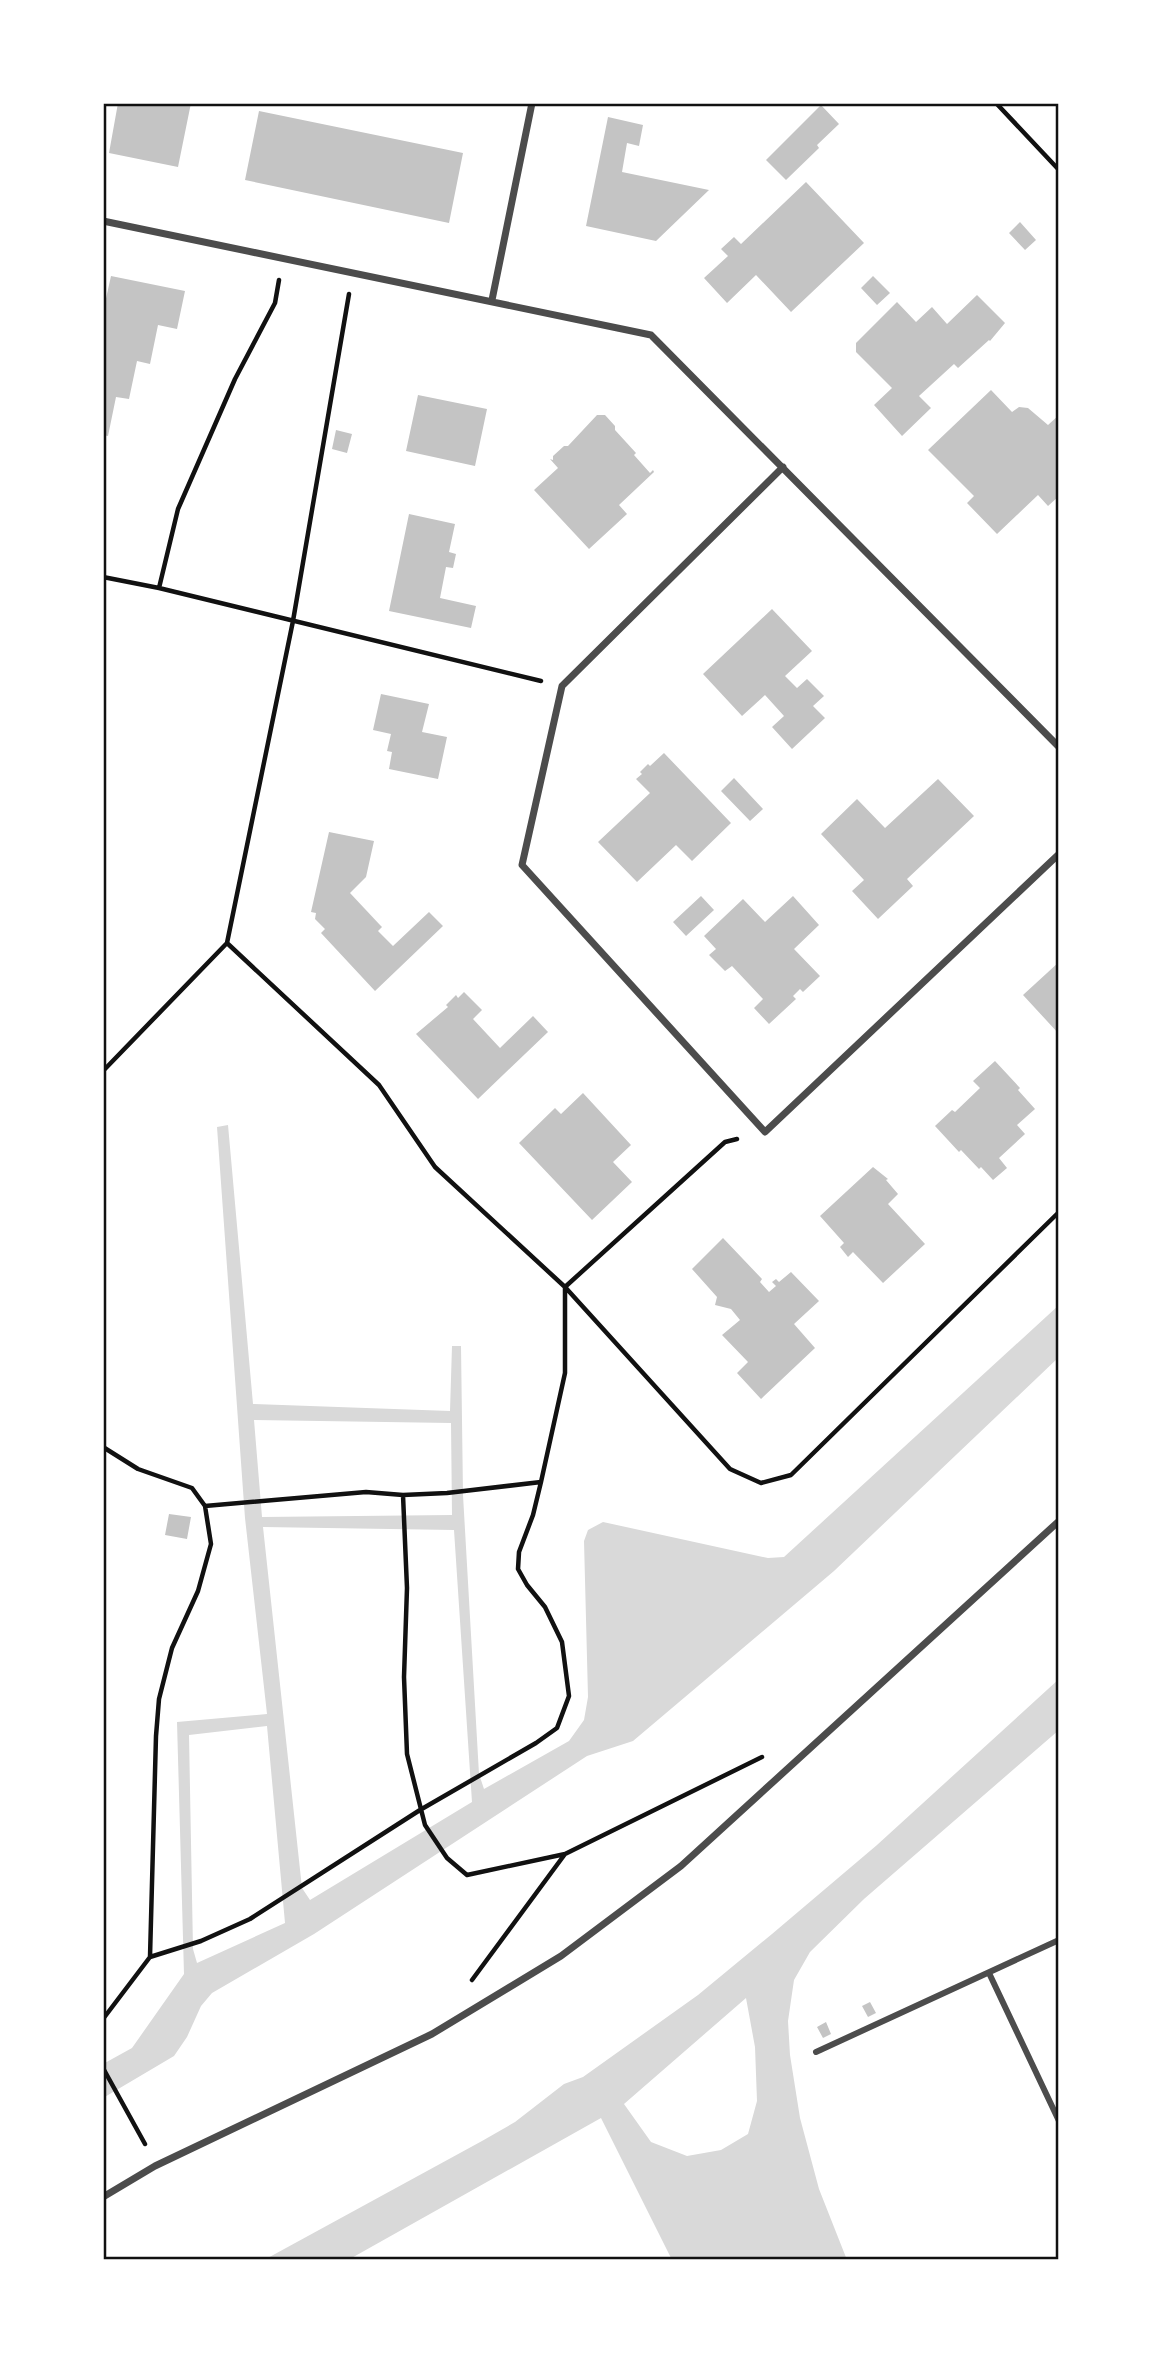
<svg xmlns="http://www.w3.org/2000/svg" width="1162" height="2363" font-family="Inter,sans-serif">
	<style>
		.water { fill: #d9d9d9; fill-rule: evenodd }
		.building { fill: #c4c4c4 }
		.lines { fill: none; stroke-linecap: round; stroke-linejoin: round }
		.path { stroke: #111; stroke-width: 4.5 }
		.pedestrian { stroke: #4c4c4c; stroke-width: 6 }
		.minor { stroke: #4c4c4c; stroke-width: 7 }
		.neatline { fill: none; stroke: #111; stroke-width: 2.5 }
	</style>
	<rect width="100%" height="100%" fill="#fff"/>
	<path class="water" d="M228 1125 253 1404 450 1411 452 1346H461L463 1495 479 1774 484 1789 569 1741 584 1720 588 1697 584 1541 588 1530 603 1522 768 1558 784 1557 1059 1305V1357L834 1571 633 1741 587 1756 314 1934 212 1993 201 2006 187 2037 174 2056 103 2098V2064L132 2048 184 1974 177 1722 267 1714 245 1518 217 1127ZM254 1420 451 1423 452 1515 262 1517ZM263 1527 454 1530 472 1802 310 1900 302 1888ZM267 1726 285 1923 197 1963 193 1949 189 1735Z
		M1059 1679V1730L864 1899 810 1952 794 1980 788 2021 790 2055 800 2118 819 2189 847 2260H672L601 2118 348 2260H264L482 2141 515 2122 564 2084 583 2077 698 1995 772 1934 877 1845ZM746 1998 755 2047 757 2101 748 2134 721 2150 687 2156 651 2142 624 2104Z"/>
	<path class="building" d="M118 103H191L178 167 109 153Z
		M821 105 839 124 817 145 819 148 786 180 766 160Z
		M259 111 463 153 449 223 245 180Z
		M608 117 643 125 639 146 627 143 622 172 709 190 656 241 586 226Z
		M806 182 864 243 791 312 756 275 727 303 704 278 728 256 721 249 734 237 741 244Z
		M1020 222 1036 240 1025 250 1009 233Z
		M111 276 185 291 177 329 158 325 150 364 137 361 129 399 116 397 108 436 103 435V312Z
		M873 276 890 293 877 305 861 288Z
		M977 295 1005 323 990 341 989 340 958 368 954 364 919 396 931 408 902 436 874 405 892 388 856 352V343L897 302 916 322 932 307 947 324Z
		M991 390 1012 412 1019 407 1028 408 1048 425 1059 415V496L1048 506 1038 495 997 534 967 503 974 496 928 450Z
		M418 395 487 409 475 466 406 451Z
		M597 415H605L615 426V430L636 453 634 455 650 473 653 470 654 472 619 505 627 514 589 549 534 490 558 468 550 459 553 460V456L564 446H568Z
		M336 430 352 434 347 453 332 449Z
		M409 514 455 524 449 552 456 554 453 568 446 567 440 598 476 606 471 628 389 611Z
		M772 609 812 651 785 676 797 688 807 679 824 696 813 706 825 718 792 749 772 727 784 716 765 695 742 716 703 674Z
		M381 694 429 704 422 732 447 737 438 779 389 769 392 752 387 751 391 734 373 730Z
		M664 753 731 823 692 861 676 845 637 882 598 842 650 793 636 779 642 774 640 772 648 764 650 766Z
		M734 778 763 809 750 821 721 791Z
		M938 779 974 816 907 879 913 886 878 919 852 891 864 880 821 834 857 799 885 828Z
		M329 832 374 841 366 877 350 893 380 925 382 927 378 931 393 946 429 912 443 926 375 991 321 933 325 929 315 919 316 913 311 912Z
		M701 896 714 910 686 936 673 922Z
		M793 896 819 925 794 949 820 976 803 992 800 989 793 996 796 999 769 1024 754 1008 763 999 732 966 725 971 709 955 716 949 704 936 743 899 765 922Z
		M1059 962V1034L1023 995Z
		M464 992 482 1010 473 1019 500 1048 533 1016 548 1032 478 1099 416 1034 448 1007 446 1005 456 995 458 998Z
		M995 1061 1020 1088 1018 1090 1035 1109 1017 1125 1025 1134 999 1158 1007 1168 993 1180 981 1167 979 1169 961 1150 959 1152 935 1126 952 1110 955 1112 980 1088 973 1081Z
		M583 1093 631 1145 613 1162 632 1182 592 1220 519 1143 555 1108 561 1114Z
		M873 1167 888 1179 886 1180 898 1194 888 1204 925 1244 883 1283 853 1252 848 1257 840 1247 844 1243 820 1216Z
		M723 1238 762 1279 760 1282 769 1292 776 1286 772 1282 776 1279 779 1282 791 1272 819 1301 794 1324 815 1348 761 1399 737 1373 748 1362 722 1335 740 1320 731 1309 715 1305 717 1297 692 1269Z
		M169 1514 191 1517 187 1539 165 1535Z
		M870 2002 876 2013 868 2017 862 2006Z
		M826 2022 831 2034 823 2038 817 2027Z"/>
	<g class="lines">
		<path class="path" d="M996 103 1059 170
			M103 577 159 588 541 681
			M159 588 178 509 235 379 275 303 279 280
			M227 943 379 1085 435 1167 565 1287 730 1469 761 1483 791 1475 1059 1212
			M103 1071 227 943 293 621 349 294
			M103 1447 138 1469 192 1488 205 1506 211 1544 198 1591 172 1648 159 1699 156 1736 150 1957
			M403 1495 407 1588 404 1677 407 1754 425 1825 447 1858 467 1875 565 1854
			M205 1506 366 1492 403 1495 447 1493 541 1482
			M472 1980 565 1854 762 1757
			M103 2019 150 1957 201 1941 250 1919 420 1810 536 1743 557 1728 569 1696 562 1642 545 1607 527 1585 518 1569 519 1552 533 1515 541 1482 565 1373V1287L725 1142 737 1139
			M103 2068 145 2144"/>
		<path class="pedestrian" d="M989 1973 1059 2121
			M816 2052 1059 1940"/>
		<path class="minor" d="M103 221 651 335 1059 747
			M492 300 532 103
			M783 467 562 686 522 865 765 1132 1059 854
			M103 2197 155 2166 432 2034 561 1956 681 1866 1059 1521"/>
	</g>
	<rect width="1162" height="2363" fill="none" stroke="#ffffff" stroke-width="210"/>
	<rect x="105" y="105" width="952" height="2153" class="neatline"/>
</svg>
